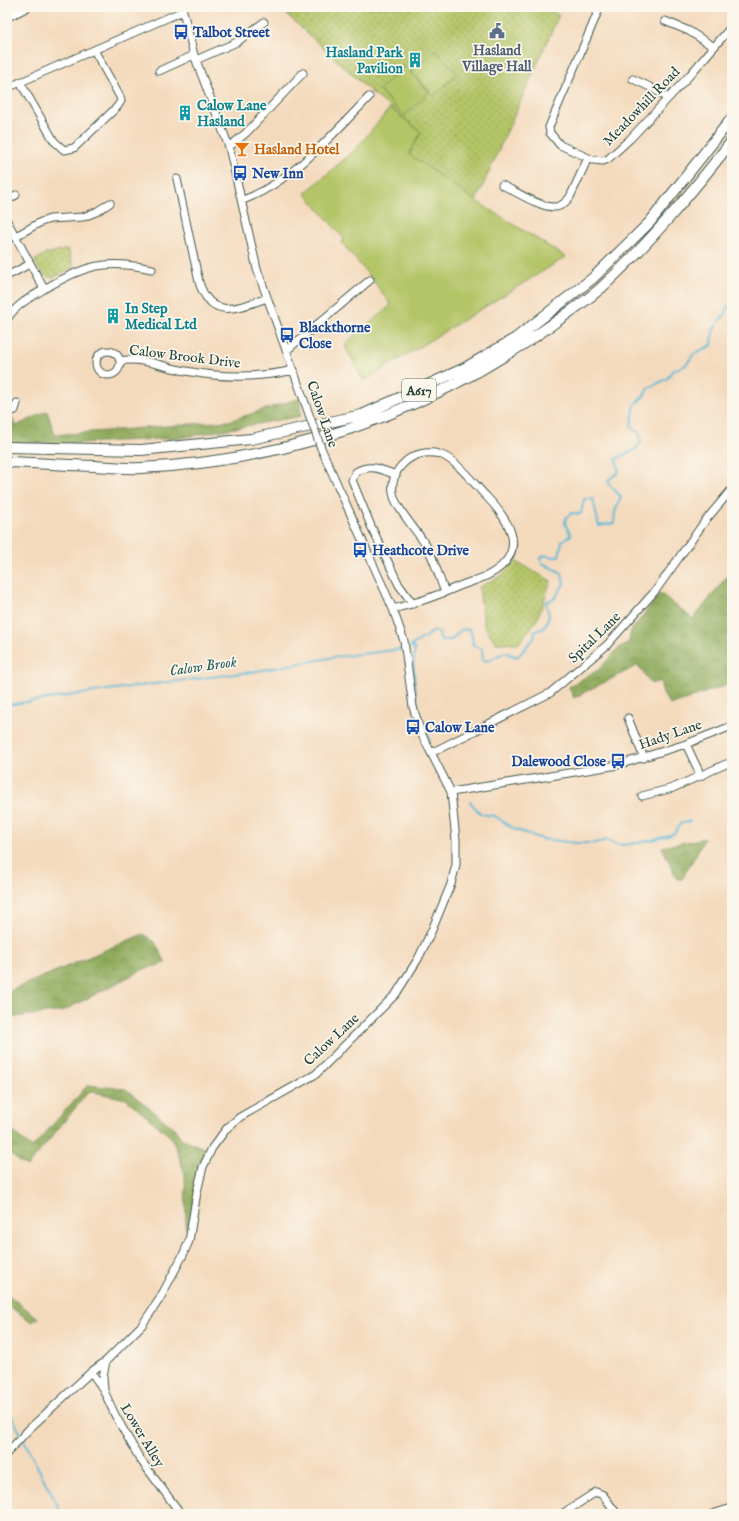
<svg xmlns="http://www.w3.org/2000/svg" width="739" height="1521" font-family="'IM FELL English',serif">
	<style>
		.grass { fill: url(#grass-dots); stroke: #6a814e }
		.forest { fill: url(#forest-crowns); stroke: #577448 }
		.garden { fill: #b4c568; stroke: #6a814e }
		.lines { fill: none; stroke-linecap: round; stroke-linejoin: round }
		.stream { stroke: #57b7d6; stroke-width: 2 }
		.minor-casing { stroke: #3f5549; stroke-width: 9 }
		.major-casing { stroke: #3f5549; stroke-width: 10 }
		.highway-casing { stroke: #3f5549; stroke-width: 12 }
		.minor { stroke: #fff; stroke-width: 7 }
		.major { stroke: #fff; stroke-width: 8 }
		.highway { stroke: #fff; stroke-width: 10 }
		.minor-bridge-casing { stroke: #3f5549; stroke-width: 9; stroke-linecap: butt }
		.minor-bridge { stroke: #fff; stroke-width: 7 }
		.labels { text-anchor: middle; stroke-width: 3.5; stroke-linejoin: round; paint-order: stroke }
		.shield { fill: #fbf7ec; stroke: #61756b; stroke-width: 1 }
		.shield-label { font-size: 13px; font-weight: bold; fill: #1f3d34 }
		.transit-label { font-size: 14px; font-weight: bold; fill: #164399; stroke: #fbf7ec; text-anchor: start }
		.service-label { font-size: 14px; font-weight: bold; fill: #4e5e75; stroke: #fbf7ec }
		.culture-label { font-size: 14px; font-weight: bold; fill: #0d838f; stroke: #fbf7ec; text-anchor: start }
		.street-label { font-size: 14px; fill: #1f3d34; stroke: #fbf7ec }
		.food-label { font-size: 14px; font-weight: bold; fill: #c56008; stroke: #fbf7ec; text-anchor: start }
		.water-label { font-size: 15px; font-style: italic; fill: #2d5c5c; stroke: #fbf7ec }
	</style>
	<defs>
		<pattern id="grass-dots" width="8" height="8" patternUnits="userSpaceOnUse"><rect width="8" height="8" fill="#b4c568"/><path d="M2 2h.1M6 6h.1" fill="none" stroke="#92a156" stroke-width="1.8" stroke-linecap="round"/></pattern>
		<pattern id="forest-crowns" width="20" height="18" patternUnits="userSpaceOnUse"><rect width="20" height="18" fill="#8faa5c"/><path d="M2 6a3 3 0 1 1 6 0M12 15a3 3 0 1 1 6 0" fill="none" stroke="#748c4d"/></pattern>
	</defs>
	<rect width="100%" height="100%" fill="#fbf7ec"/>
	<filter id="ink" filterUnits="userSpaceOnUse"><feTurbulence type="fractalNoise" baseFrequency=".025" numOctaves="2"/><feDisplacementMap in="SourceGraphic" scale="8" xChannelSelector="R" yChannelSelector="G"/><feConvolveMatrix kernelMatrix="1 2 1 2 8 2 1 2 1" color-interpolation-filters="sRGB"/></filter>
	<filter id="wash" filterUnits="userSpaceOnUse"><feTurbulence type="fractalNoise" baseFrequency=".012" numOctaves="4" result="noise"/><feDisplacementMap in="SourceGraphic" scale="16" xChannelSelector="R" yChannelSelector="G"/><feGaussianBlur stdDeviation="0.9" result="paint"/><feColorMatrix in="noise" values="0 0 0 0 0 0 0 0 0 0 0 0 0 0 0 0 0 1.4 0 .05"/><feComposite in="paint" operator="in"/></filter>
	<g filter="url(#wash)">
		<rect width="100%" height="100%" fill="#f4dabd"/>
		<path class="grass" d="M279 7H543L559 15 476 201 408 154 421 132 372 93Z
			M68 249 74 268 52 278 43 275 34 261 45 254Z
			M515 561 551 581 537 620 518 644 496 643 484 625 479 587 501 576Z"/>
		<path class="forest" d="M300 398 301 416 180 438 60 444 7 443V417L11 416 16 426 47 411 55 435 229 421Z
			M732 570V683L670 705 663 694 660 681 651 684 638 665C617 677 595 686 574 698L569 687 598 670 620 647 629 642 631 631 660 593 693 619Z
			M705 838 682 879H677L662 847Z
			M143 934 155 942 166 963 144 969 63 1011 7 1018V992Z
			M88 1085 126 1089 175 1129 181 1138 206 1149 190 1221 186 1229 185 1174 172 1138 126 1099 89 1091 27 1167 7 1152 8 1127 32 1148Z
			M7 1294 38 1318 32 1322 7 1305Z"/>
		<path class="garden" d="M435 49 457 73 434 96 411 72Z
			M404 66 429 92 404 116 379 90Z
			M390 108 421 132 409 154 476 201 566 257 364 381 346 348V343L391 305 372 279 342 243 344 239 305 193 355 150Z"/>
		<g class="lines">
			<path class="stream" d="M412 646 415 651C411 658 417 708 420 718 422 726 427 734 430 741
				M409 647 434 631 439 633 441 640H451L461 630 469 629 472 635 473 645 482 649 483 661 490 660 505 652 517 657C524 651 527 644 534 639L535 631 544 628 549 616 546 602 555 598 564 584 562 573 542 563 541 558 544 555 553 557 559 556 562 541 571 535 565 524 566 518 572 513 581 514 584 499H593L599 526 614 523 615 511 621 497 609 484 608 480 619 472 616 459 636 449 641 441 639 433 631 427 635 404 644 396 648 388 667 379 672 371 686 365 694 354 712 345 713 331 720 320 726 314 727 308 732 302
				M7 705 115 689 251 672 335 657 402 649
				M470 802 481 814 495 816 514 829 542 839 577 843H595L607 840C610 842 612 844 615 844 627 847 664 838 675 833L680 824 690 821
				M7 1406 21 1435
				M23 1439 62 1514"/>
		</g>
	</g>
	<g filter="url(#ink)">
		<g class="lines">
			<defs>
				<path id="minor" d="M182 7 194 55 229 147 257 269 305 403
					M600 7 549 127 550 133 560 145 593 160 603 161 608 159 630 139 689 76 732 26
					M665 21 689 31 714 47
					M196 60 237 42 264 22
					M159 71 194 55
					M633 79 652 88 668 98
					M20 82 54 141 64 150 74 148 117 107 121 101 120 97 94 50
					M7 88 183 11
					M229 147 246 133 303 73
					M177 179 199 282C211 321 238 308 267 298
					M502 185C515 191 541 208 555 207 561 207 566 202 570 197L588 158
					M7 200 16 195
					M243 200C292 182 333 134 369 97
					M7 221 44 289
					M16 236 41 222 50 219 83 217 96 212 110 203
					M7 276 30 264
					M7 319C17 304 31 297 46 288 86 265 105 259 152 269
					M287 350 370 280
					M96 363a12 12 0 1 1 24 0a12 12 0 1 1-24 0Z
					M120 361C143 357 163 367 186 371 222 378 258 378 294 370
					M7 413 15 410 17 403
					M396 475C382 470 370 463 356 472L352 480 371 526 399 585 413 604
					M393 609C417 603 439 595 462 585 472 581 486 578 495 571 529 548 507 518 486 496 474 484 455 458 439 454 414 447 386 470 394 497 398 511 419 533 427 547 435 561 439 578 445 592
					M628 718 644 758
					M686 744 701 776
					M431 753 550 693 607 645 656 590 705 521 732 489
					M451 792 618 765 686 744 732 726
					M642 796 673 788 726 764
					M106 1361 103 1377 104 1391 115 1415 140 1459 181 1514
					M91 1372 103 1389
					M7 1453 29 1429 91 1372 106 1361 142 1325 159 1300 183 1255 189 1241 197 1192 203 1167 212 1148 227 1128 240 1117 316 1074 396 994 418 959 432 930 451 884 456 865V840L451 792 421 733 413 707 404 641 393 609 321 448
					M562 1514 596 1492 603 1495 617 1514
					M712 1514 732 1508"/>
				<path id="major" d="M7 17 27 7"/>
				<path id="highway" d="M7 447 141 450 251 439 362 415 465 368 516 338 593 278 650 222 732 118
					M7 462C36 463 66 465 95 466 110 467 126 469 141 468 286 461 417 416 537 335 558 320 581 305 601 288 650 243 691 193 732 141"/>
			</defs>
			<use href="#minor" class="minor-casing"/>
			<use href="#major" class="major-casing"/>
			<use href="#highway" class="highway-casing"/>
			<use href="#minor" class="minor"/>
			<use href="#major" class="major"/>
			<use href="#highway" class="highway"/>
			<defs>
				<path id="minor-bridge" d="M305 403 321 448"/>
			</defs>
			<use href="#minor-bridge" class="minor-bridge-casing"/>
			<use href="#minor-bridge" class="minor-bridge"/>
		</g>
	</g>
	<defs>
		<symbol id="civic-bare" viewBox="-9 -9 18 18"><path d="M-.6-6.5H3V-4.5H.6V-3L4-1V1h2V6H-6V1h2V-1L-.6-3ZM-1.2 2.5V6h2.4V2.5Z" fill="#5c6f8a" stroke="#fbf7ec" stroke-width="2.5" paint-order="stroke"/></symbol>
		<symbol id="bus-bare" viewBox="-9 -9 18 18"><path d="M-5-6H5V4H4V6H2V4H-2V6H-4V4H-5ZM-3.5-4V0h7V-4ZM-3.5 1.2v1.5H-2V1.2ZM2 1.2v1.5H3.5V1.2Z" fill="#1a4fb4" stroke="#fbf7ec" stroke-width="2.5" paint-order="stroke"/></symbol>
		<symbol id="building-bare" viewBox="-9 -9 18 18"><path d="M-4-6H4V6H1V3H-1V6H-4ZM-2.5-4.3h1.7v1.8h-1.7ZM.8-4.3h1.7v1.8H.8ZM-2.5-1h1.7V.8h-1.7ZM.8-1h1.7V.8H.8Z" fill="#0f9aa8" stroke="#fbf7ec" stroke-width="2.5" paint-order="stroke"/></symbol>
		<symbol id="bar-bare" viewBox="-9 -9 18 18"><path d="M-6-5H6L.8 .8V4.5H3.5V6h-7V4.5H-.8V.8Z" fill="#e8710a" stroke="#fbf7ec" stroke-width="2.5" paint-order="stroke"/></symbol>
	</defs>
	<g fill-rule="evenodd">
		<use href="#civic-bare" x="486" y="20" width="22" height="22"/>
		<use href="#bus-bare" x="170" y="21" width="22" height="22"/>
		<use href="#building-bare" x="404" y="49" width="22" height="22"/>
		<use href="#building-bare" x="174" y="102" width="22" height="22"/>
		<use href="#bar-bare" x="231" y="138" width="22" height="22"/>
		<use href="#bus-bare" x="229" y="162" width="22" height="22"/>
		<use href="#building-bare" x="102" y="305" width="22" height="22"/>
		<use href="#bus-bare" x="276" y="324" width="22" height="22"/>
		<use href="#bus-bare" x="349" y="539" width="22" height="22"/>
		<use href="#bus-bare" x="402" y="716" width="22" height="22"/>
		<use href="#bus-bare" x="607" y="750" width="22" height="22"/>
	</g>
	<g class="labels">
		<rect class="shield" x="402" y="379" width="34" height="22" rx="3"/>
		<g class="shield-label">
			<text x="419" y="395">A617</text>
		</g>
		<g class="transit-label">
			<text x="193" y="37">Talbot Street</text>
			<text x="252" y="178">New Inn</text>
			<text x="299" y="332">Blackthorne<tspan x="299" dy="16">Close</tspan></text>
			<text x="372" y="555">Heathcote Drive</text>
			<text x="425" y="732">Calow Lane</text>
			<text x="606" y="766" text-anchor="end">Dalewood Close</text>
		</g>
		<g class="service-label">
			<text x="497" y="55">Hasland<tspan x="497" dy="16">Village Hall</tspan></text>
		</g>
		<g class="culture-label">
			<text x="403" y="57" text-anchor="end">Hasland Park<tspan x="403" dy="16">Pavilion</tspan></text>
			<text x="197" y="110">Calow Lane<tspan x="197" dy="16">Hasland</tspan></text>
			<text x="125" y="313">In Step<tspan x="125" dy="16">Medical Ltd</tspan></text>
		</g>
		<g class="street-label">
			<text transform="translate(641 106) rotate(-46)" y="5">Meadowhill Road</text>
			<text transform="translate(185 356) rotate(7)" y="5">Calow Brook Drive</text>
			<text transform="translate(323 414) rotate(71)" y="5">Calow Lane</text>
			<text transform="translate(594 637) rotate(-44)" y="5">Spital Lane</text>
			<text transform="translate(670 734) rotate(-19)" y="5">Hady Lane</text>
			<text transform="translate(331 1039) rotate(-43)" y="5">Calow Lane</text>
			<text transform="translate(143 1435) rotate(59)" y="5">Lower Alley</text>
		</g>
		<g class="food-label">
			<text x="254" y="154">Hasland Hotel</text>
		</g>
		<g class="water-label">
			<text transform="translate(203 666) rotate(-8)" y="5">Calow Brook</text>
		</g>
	</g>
	<rect width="739" height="1521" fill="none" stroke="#fbf7ec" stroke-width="24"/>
</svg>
